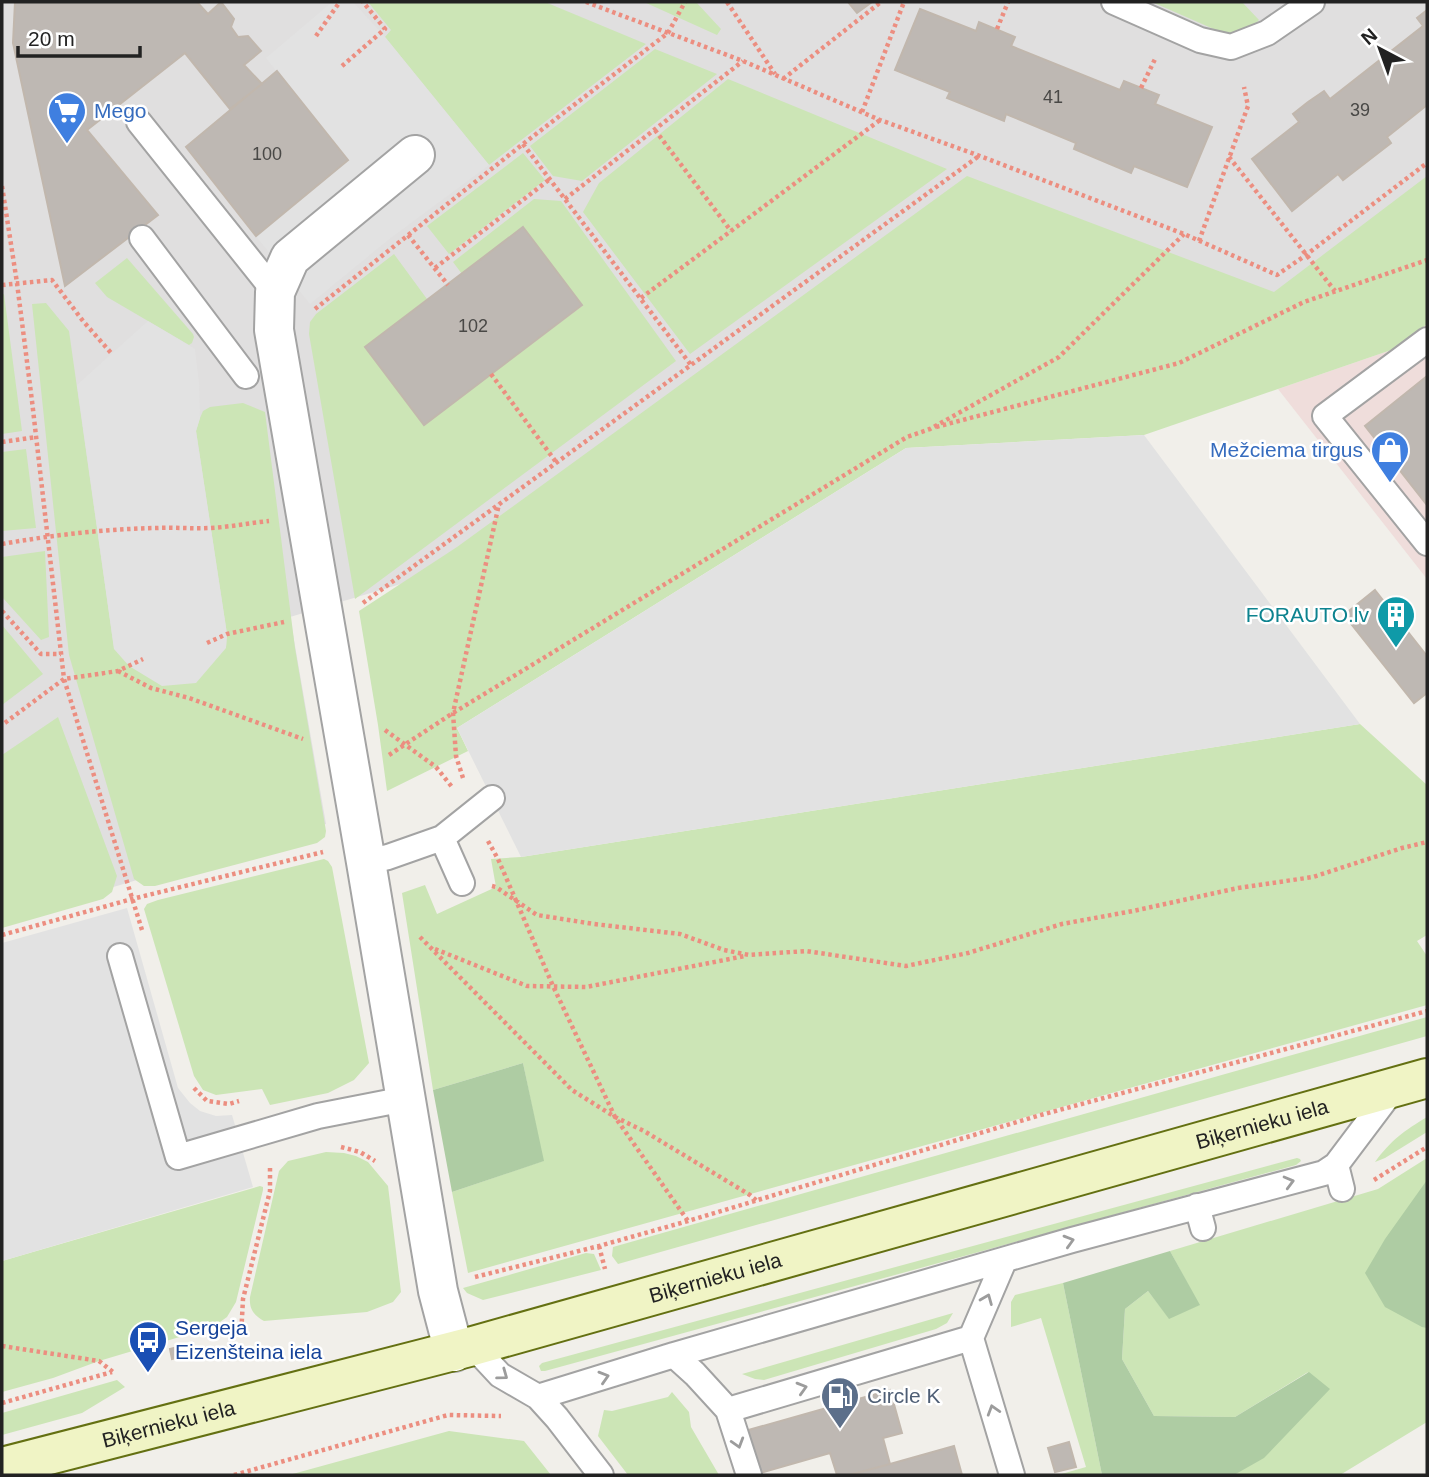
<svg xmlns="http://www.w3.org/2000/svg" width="1429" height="1477" font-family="Helvetica,sans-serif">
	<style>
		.residential { fill: #e0dfdf }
		.commercial { fill: #efdddb }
		.grass { fill: #cce5b6 }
		.forest { fill: #aecca3 }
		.parking { fill: #e2e2e2 }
		.building { fill: #beb8b3; stroke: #c1b7ad; stroke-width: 2 }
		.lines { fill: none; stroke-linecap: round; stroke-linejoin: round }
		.service-casing { stroke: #a3a3a3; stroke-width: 28 }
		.minor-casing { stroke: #a3a3a3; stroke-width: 42 }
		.secondary-casing { stroke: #647012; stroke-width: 42 }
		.path { stroke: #ec8e80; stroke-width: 4.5; stroke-dasharray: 3.5 3.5; stroke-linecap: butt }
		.service { stroke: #fff; stroke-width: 24 }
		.minor { stroke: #fff; stroke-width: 38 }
		.secondary { stroke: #f0f4c5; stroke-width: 38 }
		.oneway { stroke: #9c9c9c }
		.labels { text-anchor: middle; stroke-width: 5; stroke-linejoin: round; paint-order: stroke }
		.number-label { font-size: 18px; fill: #494846 }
		.shop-label { font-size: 21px; fill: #366cbe; stroke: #fff; text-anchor: start }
		.culture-label { font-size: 21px; fill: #0d838f; stroke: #fff; text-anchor: end }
		.street-label { font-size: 21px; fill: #222; stroke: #fff }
		.transit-label { font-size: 21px; fill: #164399; stroke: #fff; text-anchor: start }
		.service-label { font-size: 21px; fill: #4e5e75; stroke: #fff; text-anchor: start }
	</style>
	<rect width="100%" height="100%" fill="#f1efea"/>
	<path class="residential" d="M2 2H1427V244L894 437 290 617 326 824 2 920Z"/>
	<path class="commercial" d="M1427 324V579L1278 389 1397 348Z"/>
	<path class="grass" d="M368 2H545L646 44 489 165 385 37 391 30Z
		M644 2H696L721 29 717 35Z
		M1152 2H1242L1259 20 1252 27 1225 34Z
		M655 49 717 74 582 181 553 176 530 146Z
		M728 79 947 169 690 354 583 212 599 183Z
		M523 153 545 180 449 254 427 226Z
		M967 176 1274 292 1427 176V324L1397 348 1144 435 906 448 457 728 468 751 387 791 378 725 359 611 457 547Z
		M534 199 561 201 676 361 355 599 309 334 310 322 316 314 394 254 427 299 365 347 424 425 582 306 523 228 462 274 453 262Z
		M127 258 193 334 194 337 192 343 189 345 107 297 95 283Z
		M4 294 22 431 2 434V295Z
		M46 303 69 331 114 648 226 647 227 634 196 431 200 418 203 411 210 407 243 403 265 412 295 648 326 831 325 837 317 843 155 886H144L134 879 69 655 32 304Z
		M26 449 36 528 2 531V452Z
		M45 551 49 637 41 640 2 597V557Z
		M2 625 43 674 2 705Z
		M58 717 117 876 112 892 103 899 2 928V755Z
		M1360 724 1427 785V935L1417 941 1427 956V1005L468 1273 452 1192 543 1161 523 1063 433 1090 402 893 425 885 437 914 496 887 491 859 521 857Z
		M324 859 328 861 332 867 369 1063 354 1080 328 1093 270 1105 262 1089 216 1095 203 1090 194 1076 144 909 147 904 158 900Z
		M1427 1017V1036L618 1264 612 1256 613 1247Z
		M1427 1117V1132L1385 1158 1375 1162C1391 1140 1404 1131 1427 1117Z
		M326 1152 344 1153 356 1156 368 1162 388 1186 401 1292 393 1302 367 1312 264 1321C254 1315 249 1310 250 1297L279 1171 288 1161Z
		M1297 1158 1300 1159 1301 1161 1296 1165 545 1371H541L539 1366 542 1363Z
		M1427 1158V1422L1340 1475H1234L1308 1372 1235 1417 1154 1416 1122 1359 1125 1309 1148 1291 1169 1318 1199 1305 1170 1251 1378 1189Z
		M260 1186 263 1187V1190L236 1302 227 1317 213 1327 99 1361 53 1378 2 1392V1261Z
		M586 1253 594 1254 601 1270 483 1300 467 1293 463 1288Z
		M1063 1283 1102 1475H1058L1086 1467 1041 1318 1011 1327V1302L1015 1295Z
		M953 1313 947 1323 936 1329 764 1380 755 1379 742 1374Z
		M117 1380 125 1387 82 1413 2 1435V1413Z
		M672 1392 689 1412 691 1427 719 1475H628L598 1436 604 1410 612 1411 668 1397Z
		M449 1431 524 1441 551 1475H289Z"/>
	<path class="forest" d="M523 1063 544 1161 452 1192 433 1090Z
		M1427 1180V1328L1422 1327 1385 1307 1365 1273 1385 1239Z
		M1170 1251 1200 1305 1169 1319 1148 1291 1125 1309 1122 1359 1154 1416 1235 1417 1309 1372 1330 1389 1264 1458 1234 1475H1102L1063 1283Z"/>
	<path class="parking" d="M332 2H353L385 37 489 165 388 240 310 304 256 236 348 160 266 58Z
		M148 321 195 349 199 382 200 418 196 431 227 634 226 648 196 683 162 686 129 666 114 649 77 385Z
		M1144 435 1360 724 521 857 457 728 906 448Z
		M127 908 178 1088 190 1103 200 1111 216 1116 232 1115 253 1187 2 1261V943Z"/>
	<path class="building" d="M15 2H197L208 14 221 2 234 19 231 27 238 37 248 36 261 51 244 65 262 84 230 109 185 53 87 130 158 215 65 286 13 43Z
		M848 2H872L857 13Z
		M920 9 976 31 979 22 1015 37 1011 46 1120 90 1124 81 1159 95 1155 104 1212 127 1187 187 1134 166 1131 173 1074 149 1076 143 1006 114 1004 121 947 98 950 92 895 70Z
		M1427 10V105L1387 137 1391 143 1343 180 1338 174 1292 211 1252 159 1299 122 1293 114 1308 102 1324 91 1330 99 1423 26 1417 18Z
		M277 71 348 160 256 236 186 147Z
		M523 227 582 305 424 425 365 347Z
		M1427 376V505L1365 426Z
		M1375 590 1427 656V693L1414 703 1344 615Z
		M193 1343 196 1353 172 1359 170 1349Z
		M890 1390 902 1433 883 1438 890 1464 849 1475H837L830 1453 757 1474 745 1431Z
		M1069 1442 1076 1467 1055 1472 1048 1448Z
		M954 1446 962 1475H849L890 1464Z"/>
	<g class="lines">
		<defs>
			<path id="service" d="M1114 2 1200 40 1231 47 1267 33 1312 2
				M139 122 275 292
				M142 238 246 376
				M1427 340 1325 416 1427 543
				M442 838 462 883
				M366 862 388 857 442 838 492 798
				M120 956 178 1157 318 1116 405 1099
				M1336 1165 1342 1189
				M1197 1206 1203 1228
				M1004 1261 971 1338 1012 1475
				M473 1346 500 1375 538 1397 557 1418 601 1475
				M674 1355 1072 1240 1324 1173 1336 1165 1394 1088
				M538 1397 674 1355 695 1374 728 1410 971 1338
				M728 1410 749 1475"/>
			<path id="minor" d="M415 155 290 258 275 292 274 330 366 862 438 1291 454 1352"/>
			<g id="secondary">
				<path id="s1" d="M2 1467 473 1346 1427 1078"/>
			</g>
		</defs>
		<use href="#service" class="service-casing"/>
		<use href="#minor" class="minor-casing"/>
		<use href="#secondary" class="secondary-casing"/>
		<path class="path" d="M586 2 743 61 880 120 980 156 1184 234 1277 275 1306 255 1427 163
			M727 2 775 74
			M997 29 1008 2
			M316 36 339 3 338 2
			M342 66 385 29 363 2
			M783 79 881 2
			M1141 88 1156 57
			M862 112 904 2
			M655 130 731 231
			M523 144 691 365
			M1229 157 1335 291
			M2 186 17 283 32 401 64 679 2 725
			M565 199 743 61
			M408 235 448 285
			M1199 241 1248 106 1244 87
			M435 268 550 179
			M2 285 52 280 83 321 112 354
			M641 298 880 120
			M315 309 523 144 668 33 685 2
			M491 374 556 462
			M936 427 1179 363 1304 302 1427 260
			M2 442 36 437
			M2 544C53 535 104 529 156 528 174 527 192 529 210 528 230 527 249 523 269 521
			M363 603 979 156
			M2 611 41 654H61
			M207 643 227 634 284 622
			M118 671 151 688 189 698 303 739
			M385 730 436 767 452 787
			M389 755 453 713 907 437 930 429 1059 357 1184 234
			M463 778 456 756 453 713 499 504
			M488 841 498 859 553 986 615 1117 688 1221
			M492 886 496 887 537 915 594 924 680 934 724 950 749 955 806 951 906 966 968 953 1062 924 1133 911 1238 888 1313 877 1402 848 1427 842
			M142 930 64 679 118 671 143 659
			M2 935 132 899 323 852
			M420 937 572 1090 615 1117 644 1131 750 1195 757 1201
			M435 949 527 986 586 987 745 956
			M194 1088 207 1101 229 1104 239 1101
			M341 1147 360 1152 375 1161
			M1374 1180 1427 1147
			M599 1246 605 1269
			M475 1277 599 1246 688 1221 1037 1116 1427 1011
			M241 1336 243 1299 270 1191V1165
			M2 1346 99 1361 113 1372
			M2 1403 112 1372
			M234 1475 448 1415 501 1416"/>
		<use href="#service" class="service"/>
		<use href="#minor" class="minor"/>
		<use href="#secondary" class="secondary"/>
	</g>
	<defs><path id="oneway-chevron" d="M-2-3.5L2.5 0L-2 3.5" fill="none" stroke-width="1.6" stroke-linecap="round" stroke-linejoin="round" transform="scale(1.75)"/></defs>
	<g class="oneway">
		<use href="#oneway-chevron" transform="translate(1289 1182) rotate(-15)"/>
		<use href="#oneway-chevron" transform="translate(1069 1241) rotate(-16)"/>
		<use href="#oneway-chevron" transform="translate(987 1299) rotate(-68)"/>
		<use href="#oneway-chevron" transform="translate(503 1375) rotate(36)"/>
		<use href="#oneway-chevron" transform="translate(604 1377) rotate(-17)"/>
		<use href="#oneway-chevron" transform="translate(802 1388) rotate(-16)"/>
		<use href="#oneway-chevron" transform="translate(993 1410) rotate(-107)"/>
		<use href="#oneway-chevron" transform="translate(738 1443) rotate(73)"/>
	</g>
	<defs>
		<symbol id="supermarket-pin" viewBox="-11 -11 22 30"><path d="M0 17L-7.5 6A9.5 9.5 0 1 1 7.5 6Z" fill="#3f7fe0" stroke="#fff"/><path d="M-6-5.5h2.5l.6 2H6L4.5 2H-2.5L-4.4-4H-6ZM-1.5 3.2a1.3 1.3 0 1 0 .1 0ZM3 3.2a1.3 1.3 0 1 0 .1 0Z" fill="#fff"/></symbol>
		<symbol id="shop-pin" viewBox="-11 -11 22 30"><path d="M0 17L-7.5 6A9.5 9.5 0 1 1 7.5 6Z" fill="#3f7fe0" stroke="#fff"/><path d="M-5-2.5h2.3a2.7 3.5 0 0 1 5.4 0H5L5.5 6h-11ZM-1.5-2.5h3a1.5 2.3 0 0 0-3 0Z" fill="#fff"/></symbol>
		<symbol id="building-pin" viewBox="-11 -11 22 30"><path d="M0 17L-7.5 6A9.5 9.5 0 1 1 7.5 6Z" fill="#0f9aa8" stroke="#fff"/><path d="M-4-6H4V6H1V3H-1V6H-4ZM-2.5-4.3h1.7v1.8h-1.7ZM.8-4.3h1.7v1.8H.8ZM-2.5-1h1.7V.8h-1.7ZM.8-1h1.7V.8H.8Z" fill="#fff"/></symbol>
		<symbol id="bus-pin" viewBox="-11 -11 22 30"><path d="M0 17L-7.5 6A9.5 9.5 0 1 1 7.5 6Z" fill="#1a4fb4" stroke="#fff"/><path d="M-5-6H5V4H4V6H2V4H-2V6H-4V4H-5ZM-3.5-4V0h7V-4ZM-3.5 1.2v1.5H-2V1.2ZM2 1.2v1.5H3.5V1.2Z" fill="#fff"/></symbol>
		<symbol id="fuel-pin" viewBox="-11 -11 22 30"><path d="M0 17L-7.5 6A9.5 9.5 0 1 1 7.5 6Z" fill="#5c6f8a" stroke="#fff"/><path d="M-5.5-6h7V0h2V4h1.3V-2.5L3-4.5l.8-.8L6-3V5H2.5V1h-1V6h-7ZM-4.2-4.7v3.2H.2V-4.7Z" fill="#fff"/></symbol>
	</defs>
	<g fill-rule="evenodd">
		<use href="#supermarket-pin" x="45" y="89" width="44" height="60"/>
		<use href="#shop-pin" x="1368" y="428" width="44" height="60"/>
		<use href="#building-pin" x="1374" y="593" width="44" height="60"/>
		<use href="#bus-pin" x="126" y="1318" width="44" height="60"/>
		<use href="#fuel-pin" x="818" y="1374" width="44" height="60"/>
	</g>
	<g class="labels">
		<g class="number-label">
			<text x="1053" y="103">41</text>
			<text x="1360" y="116">39</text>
			<text x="267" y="160">100</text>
			<text x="473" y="332">102</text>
		</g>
		<g class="shop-label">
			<text x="94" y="118">Mego</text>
			<text x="1363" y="457" text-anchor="end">Mežciema tirgus</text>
		</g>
		<g class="culture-label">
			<text x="1369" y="622">FORAUTO.lv</text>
		</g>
		<g class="street-label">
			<text dy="7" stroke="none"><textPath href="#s1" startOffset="1306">Biķernieku iela</textPath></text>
			<text dy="7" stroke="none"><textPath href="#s1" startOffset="738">Biķernieku iela</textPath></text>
			<text dy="7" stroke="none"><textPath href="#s1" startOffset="172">Biķernieku iela</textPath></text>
		</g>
		<g class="transit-label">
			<text x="175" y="1335">Sergeja<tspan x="175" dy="24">Eizenšteina iela</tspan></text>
		</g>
		<g class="service-label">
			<text x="867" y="1403">Circle K</text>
		</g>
	</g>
	<rect width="1429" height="1477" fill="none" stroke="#222222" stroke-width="7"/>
	<g transform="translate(1380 49) rotate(319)" stroke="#ffffff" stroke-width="5" paint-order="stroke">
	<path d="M0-5L12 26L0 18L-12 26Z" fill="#222222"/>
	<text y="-10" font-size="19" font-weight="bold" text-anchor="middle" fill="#222222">N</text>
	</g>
	<path d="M18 46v10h122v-10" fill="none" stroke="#222222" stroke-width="3.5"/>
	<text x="28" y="46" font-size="21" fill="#222222" stroke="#ffffff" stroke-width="5" paint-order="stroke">20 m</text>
</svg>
